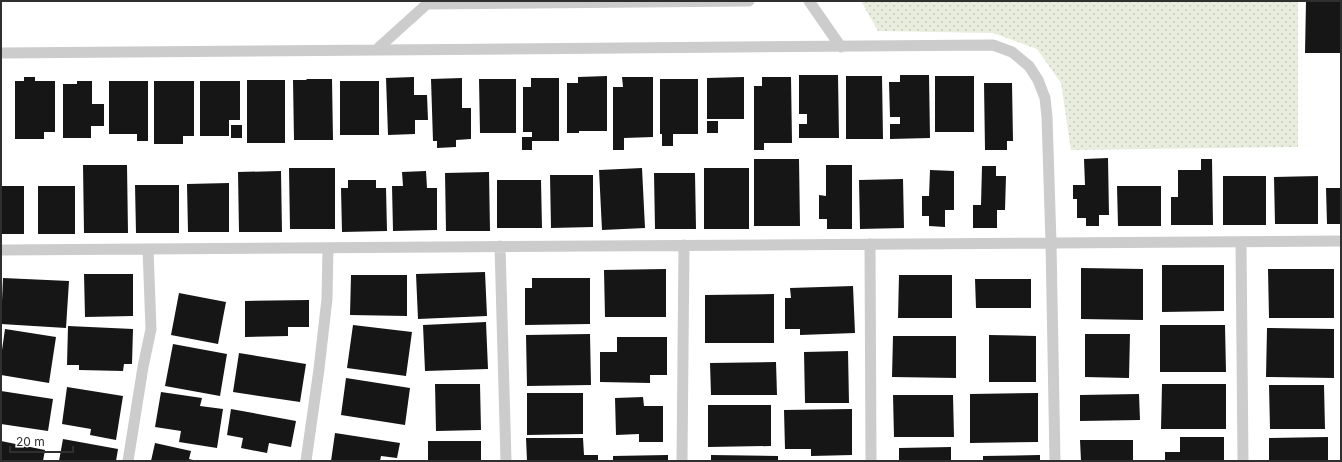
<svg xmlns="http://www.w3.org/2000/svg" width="1342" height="462" font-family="Inter,sans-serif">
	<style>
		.grass { fill: url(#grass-dots) }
		.building { fill: #161616 }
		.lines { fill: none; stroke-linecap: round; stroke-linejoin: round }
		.service { stroke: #ccc; stroke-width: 11 }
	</style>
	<defs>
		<pattern id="grass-dots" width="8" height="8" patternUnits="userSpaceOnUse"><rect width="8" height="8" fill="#e8eddd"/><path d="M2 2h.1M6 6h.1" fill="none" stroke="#c7ccbe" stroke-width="1.8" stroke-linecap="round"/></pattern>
	</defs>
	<rect width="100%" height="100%" fill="#fff"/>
	<path class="grass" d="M861 1H1298V147L1071 150 1061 83 1037 49 993 33 878 31Z"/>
	<path class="building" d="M1306 1H1341V53H1305Z
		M799 75H838L839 138H799V124H807V114H799Z
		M900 75H929L930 138 890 139V124H900V117H890L889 82H900Z
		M607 76V131H579V133H567V83H578V77Z
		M846 76H882L883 139H846Z
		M935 76H974V132H935Z
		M24 77H35V81H55V132H44V139H15V81H24Z
		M414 77V95H427L428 120H415V134L388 135 386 78Z
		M622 77H653V137L624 138V150H613V87H623Z
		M744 77V119H707V78Z
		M762 77H791L792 143H764V150H754V86H762Z
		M462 78V108H471V139L456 140V147L437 148V141H433L431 79Z
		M531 78H559V141H532V150H522V137H532V132H523V87H531Z
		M306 79H332L333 140H294L293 80H307Z
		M479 79H516V133H480Z
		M660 79H698V134H673V146H662V134H660Z
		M247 80H285V143H247Z
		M77 81H92V104H104V126H91V138H63V84H77Z
		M109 81H148V141H137V134H109Z
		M154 81H194V136H183V144H154Z
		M200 81H240V120H229V136H200Z
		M340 81H379V135H340Z
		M984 83H1012L1013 141H1007V150H985Z
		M707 121H718V133H707Z
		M231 125H242V138H231Z
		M1108 158 1109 215H1099V226H1086V218H1077V199H1073V185H1085L1084 159Z
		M754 159H799L800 226H754Z
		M1201 159H1212L1213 225H1171V197H1178V170H1201Z
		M83 165H127L128 233H84Z
		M826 165H852V229H827V219H819V195L826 196Z
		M982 166H996V176H1006L1005 210H997V228H973V205H981Z
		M289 168H335V229H290Z
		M642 168 645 228 602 230 599 170Z
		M704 168H749V229H704Z
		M930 170 954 171V210H945V227L929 226V216H922V196H929Z
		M281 171 282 232H239L238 172Z
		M426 171 427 188H437V230L393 231 392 186H403L402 172Z
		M489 172 490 231H446L445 173Z
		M654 173H695L696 229H655Z
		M550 175H593V227L551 228Z
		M1223 176H1266V225H1223Z
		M1318 176V224H1275L1274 177Z
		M903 179 904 228 860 229 859 180Z
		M348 180H376V188H386L387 231 342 232 341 188H348Z
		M497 180H541L542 228H497Z
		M229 183V232H188L187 184Z
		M135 185H179V233H136Z
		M1 186H24V234H1Z
		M38 186H75V234H38Z
		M1117 186H1161V226H1118Z
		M1326 188H1341V224H1327Z
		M1162 265H1224V311L1162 312Z
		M1081 268 1143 269V320L1081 319Z
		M666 269V317H605L604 270Z
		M1268 269H1334V318H1269Z
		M485 272 487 316 418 319 416 274Z
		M84 274H133V316L85 317Z
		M351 275H407V316L350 315Z
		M899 275H952V318H898Z
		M3 278 69 281 66 328 1 324Z
		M532 278H590V324L525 325V288H532Z
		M975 279H1031V308H976Z
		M853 286 855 333 800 335V329H785V298H791L790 288Z
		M179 293 226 302 218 344 171 335Z
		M774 294V343H705V295Z
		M309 300V327H288V336L245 337V301Z
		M486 322 488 369 425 371 423 325Z
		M353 325 412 332 406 376 347 368Z
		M1160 325H1225L1226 372H1160Z
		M68 326 133 329 132 364H124L123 371 79 370V365H67Z
		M1267 328 1334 329V378L1266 377Z
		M5 329 56 337 49 383 1 375V357Z
		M590 334 591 385 527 386 526 335Z
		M1085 334H1130L1129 378 1085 377Z
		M989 335 1036 336V382H989Z
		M893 336H956V378L892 377Z
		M617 337H667V375H650V383L600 382V352H617Z
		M173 344 227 354 220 396 165 386Z
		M848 351 849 403H805L804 352Z
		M239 353 306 364 300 402 233 392Z
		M776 362 777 395H711L710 363Z
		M346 378 410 388 405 425 341 415Z
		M435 384H480L481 430 436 431Z
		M1162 384H1226V429H1161Z
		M1269 385H1324L1325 429H1270Z
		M67 387 123 396 116 440 90 435 91 429 62 424Z
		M1 391 53 399 48 431 1 424Z
		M161 392 202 398 200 406 223 409 217 448 179 442 181 431 155 427Z
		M527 393H583V434L527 435Z
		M1038 393V442L970 443V394Z
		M1139 394 1140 420 1080 421V395Z
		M893 395H953L954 437H894Z
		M643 397 644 406H663V442H639V434L616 435 615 398Z
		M708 405H771V446L708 447Z
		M231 409 296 421 291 447 269 443 267 453 241 448 243 438 227 435Z
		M852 409V455L811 456V449H785L784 410Z
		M335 433 400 443 397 458 381 456 380 461H331Z
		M1180 437H1224V461H1165V452H1180Z
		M1328 437V461H1269V438Z
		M526 438H583L584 455H598V461H527Z
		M63 439 118 449 116 461H59Z
		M1080 440H1133V461H1081Z
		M1 441 45 450 43 461H1Z
		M428 441H481V461H428Z
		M155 443 191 451 189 459 197 461H151Z
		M951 447V461H899V448Z
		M668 455V461H613V456Z
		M711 455 778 456V461H711Z
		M1040 455V461H983V456Z"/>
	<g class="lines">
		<path class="service" d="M809 1 841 47
			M376 50 427 4 749 1
			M1 53 993 45 1012 52 1029 66 1038 80 1045 98 1047 117 1051 243 1055 461
			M1241 242 1243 461
			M870 244 871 461
			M500 246 506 461
			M1 250 1341 241
			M128 461 143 367 151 329 148 249
			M306 461 319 369 327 299 328 248
			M682 461 684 245"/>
	</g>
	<rect width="1342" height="462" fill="none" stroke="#2f2f2f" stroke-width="4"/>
	<path d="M10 446v6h63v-6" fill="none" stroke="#2f2f2f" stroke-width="2"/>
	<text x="16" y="446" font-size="12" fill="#2f2f2f" stroke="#ffffff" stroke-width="3" paint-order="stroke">20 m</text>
</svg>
